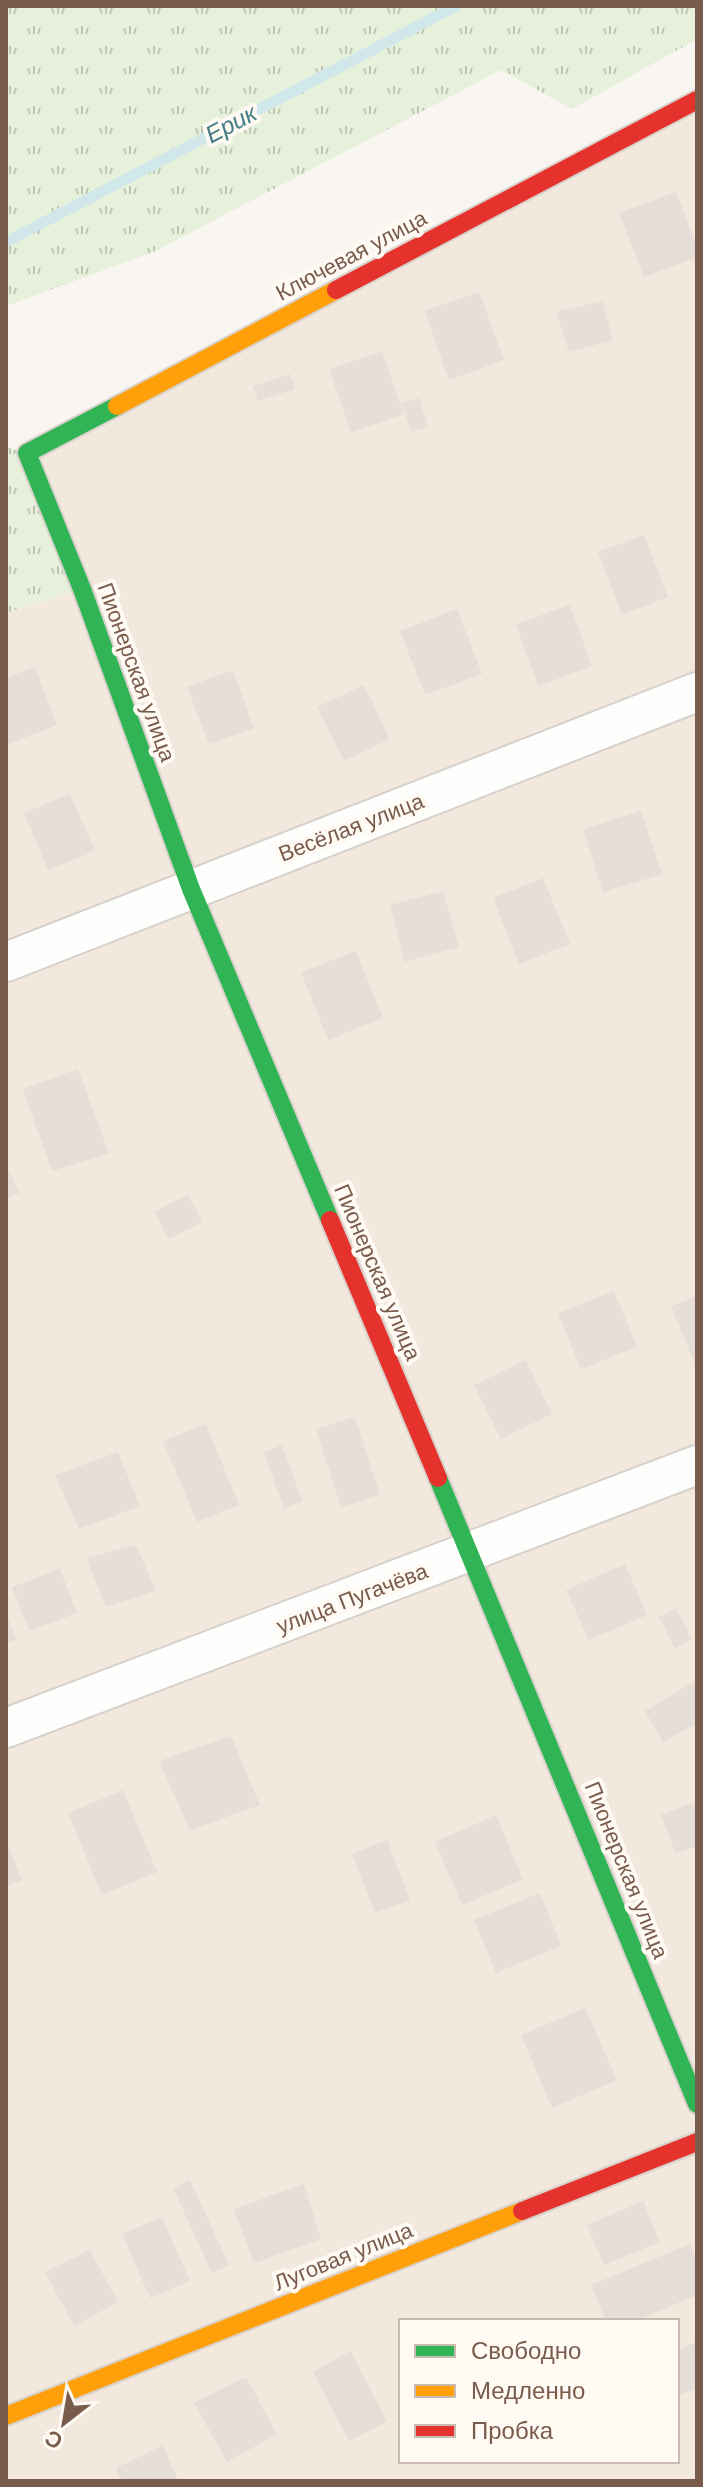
<svg xmlns="http://www.w3.org/2000/svg" width="703" height="2487" font-family="'DM Sans',sans-serif">
	<style>
		.residential { fill: #f2e8de; fill-rule: evenodd }
		.grass { fill: url(#grass-tufts) }
		.lines { fill: none; stroke-linecap: round; stroke-linejoin: round }
		.stream { stroke: #d0e8ea; stroke-width: 11 }
		.building { fill: #e6ded7 }
		.street-casing { stroke: #d7d1cb; stroke-width: 42 }
		.fast-casing { stroke: #d9d2cb; stroke-width: 22 }
		.slow-casing { stroke: #d9d2cb; stroke-width: 22 }
		.jam-casing { stroke: #d9d2cb; stroke-width: 22 }
		.street { stroke: #fefefd; stroke-width: 38 }
		.fast { stroke: #30b455; stroke-width: 18 }
		.slow { stroke: #ff9f0a; stroke-width: 18 }
		.jam { stroke: #e5322d; stroke-width: 18 }
		.labels { text-anchor: middle; stroke-width: 8; stroke-linejoin: round; paint-order: stroke }
		.street-label { font-size: 22px; fill: #7a5c4d; stroke: #fffaf3 }
		.water-label { font-size: 24px; font-style: italic; fill: #437c86; stroke: #fffaf3 }
	</style>
	<defs>
		<pattern id="grass-tufts" width="24" height="20" patternUnits="userSpaceOnUse" patternTransform="scale(2)"><rect width="24" height="20" fill="#e7f0db"/><path d="M3 7l-1-3M5 7V3M7 7l1-3M15 17l-1-3M17 17v-4M19 17l1-3" fill="none" stroke="#c0c6b4"/></pattern>
	</defs>
	<rect width="100%" height="100%" fill="#f9f5f0"/>
	<path class="residential" d="M697 100V2481H6V613L82 589 27 453ZM401 2321H677V2461H401Z"/>
	<path class="grass" d="M6 6H697V39L572 109 501 70 153 252 6 306Z
		M6 447 27 453 82 589 6 613Z"/>
	<g class="lines">
		<path class="stream" d="M6 242 456 6"/>
	</g>
	<path class="building" d="M676 192 697 246V257L644 277 619 213Z
		M479 292 504 360 449 380 425 311Z
		M602 301 613 340 569 352 556 312Z
		M382 351 404 414 351 432 329 369Z
		M290 374 295 389 258 401 253 386Z
		M419 398 428 427 411 432 402 403Z
		M644 535 668 597 622 615 598 552Z
		M570 605 592 666 538 686 516 624Z
		M457 609 482 674 425 695 400 631Z
		M35 667 57 725 6 745V678Z
		M233 670 254 728 209 744 187 687Z
		M364 685 390 739 344 761 317 707Z
		M70 794 95 851 48 870 24 813Z
		M641 811 662 874 603 892 583 829Z
		M543 878 570 944 519 964 493 898Z
		M443 891 459 947 405 962 390 905Z
		M356 951 383 1018 328 1040 301 972Z
		M78 1069 109 1153 52 1171 23 1089Z
		M6 1164 19 1193 6 1198Z
		M188 1194 202 1222 169 1239 154 1212Z
		M614 1291 637 1347 581 1369 558 1313Z
		M697 1296V1370L671 1306Z
		M526 1360 552 1414 501 1439 474 1385Z
		M355 1417 380 1495 341 1507 316 1429Z
		M206 1424 239 1505 197 1522 163 1441Z
		M282 1445 302 1501 284 1508 264 1452Z
		M118 1452 140 1506 79 1529 55 1475Z
		M136 1545 156 1591 106 1607 86 1558Z
		M625 1564 647 1615 589 1640 566 1590Z
		M60 1569 77 1613 29 1631 12 1587Z
		M676 1608 692 1639 675 1648 659 1617Z
		M6 1613 16 1640 6 1643Z
		M697 1680V1723L663 1742 645 1711Z
		M231 1736 260 1805 190 1830 159 1761Z
		M123 1790 157 1872 102 1895 68 1813Z
		M697 1801V1846L676 1854 661 1815Z
		M496 1815 523 1879 462 1905 435 1842Z
		M6 1840 22 1880 6 1886Z
		M387 1840 410 1900 375 1913 352 1854Z
		M540 1893 561 1946 496 1973 474 1920Z
		M585 2008 617 2080 552 2108 521 2035Z
		M190 2180 229 2265 212 2273 173 2188Z
		M304 2184 321 2239 254 2263 234 2209Z
		M643 2201 660 2242 604 2265 587 2225Z
		M162 2217 190 2281 150 2298 122 2234Z
		M690 2244 697 2262V2295L635 2321H606L591 2285Z
		M90 2250 118 2302 74 2326 45 2272Z
		M697 2342V2388L677 2396V2350Z
		M351 2351 387 2422 349 2441 313 2372Z
		M246 2377 277 2434 227 2462 194 2403Z
		M163 2445 178 2481H122L116 2468Z"/>
	<g class="lines">
		<defs>
			<path id="street" d="M6 962 697 692
				M6 1728 697 1465"/>
			<path id="fast" d="M117 406 27 453 82 589 191 889 330 1220
				M438 1478 697 2104"/>
			<path id="slow" d="M117 406 336 290
				M6 2416 522 2211"/>
			<path id="jam" d="M336 290 697 100
				M330 1220 438 1478
				M522 2211 697 2142"/>
		</defs>
		<use href="#street" class="street-casing"/>
		<use href="#fast" class="fast-casing"/>
		<use href="#slow" class="slow-casing"/>
		<use href="#jam" class="jam-casing"/>
		<use href="#street" class="street"/>
		<use href="#fast" class="fast"/>
		<use href="#slow" class="slow"/>
		<use href="#jam" class="jam"/>
	</g>
	<g class="labels">
		<g class="street-label">
			<text transform="translate(351 255) rotate(-28)" y="8">Ключевая улица</text>
			<text transform="translate(137 672) rotate(70)" y="8">Пионерская улица</text>
			<text transform="translate(351 827) rotate(-21)" y="8">Весёлая улица</text>
			<text transform="translate(378 1272) rotate(67)" y="8">Пионерская улица</text>
			<text transform="translate(352 1598) rotate(-21)" y="8">улица Пугачёва</text>
			<text transform="translate(627 1870) rotate(68)" y="8">Пионерская улица</text>
			<text transform="translate(343 2256) rotate(-22)" y="8">Луговая улица</text>
		</g>
		<g class="water-label">
			<text transform="translate(231 124) rotate(-28)" y="8">Ерик</text>
		</g>
	</g>
	<rect width="703" height="2487" fill="none" stroke="#7a5c4d" stroke-width="16"/>
	<rect x="399" y="2319" width="280" height="144" fill="#fffaf3" stroke="#cabbb1" stroke-width="2"/>
	<rect x="415" y="2345" width="40" height="12" fill="#30b455" stroke="#cabbb1" stroke-width="2"/>
	<text x="471" y="2359" font-size="24" fill="#7a5c4d">Свободно</text>
	<rect x="415" y="2385" width="40" height="12" fill="#ff9f0a" stroke="#cabbb1" stroke-width="2"/>
	<text x="471" y="2399" font-size="24" fill="#7a5c4d">Медленно</text>
	<rect x="415" y="2425" width="40" height="12" fill="#e5322d" stroke="#cabbb1" stroke-width="2"/>
	<text x="471" y="2439" font-size="24" fill="#7a5c4d">Пробка</text>
	<g transform="translate(64 2423) rotate(211)" stroke="#fffaf3" stroke-width="6" paint-order="stroke">
	<path d="M0-6L14 30L0 20L-14 30Z" fill="#7a5c4d"/>
	<text y="-12" font-size="22" font-weight="bold" text-anchor="middle" fill="#7a5c4d">С</text>
	</g>
</svg>
